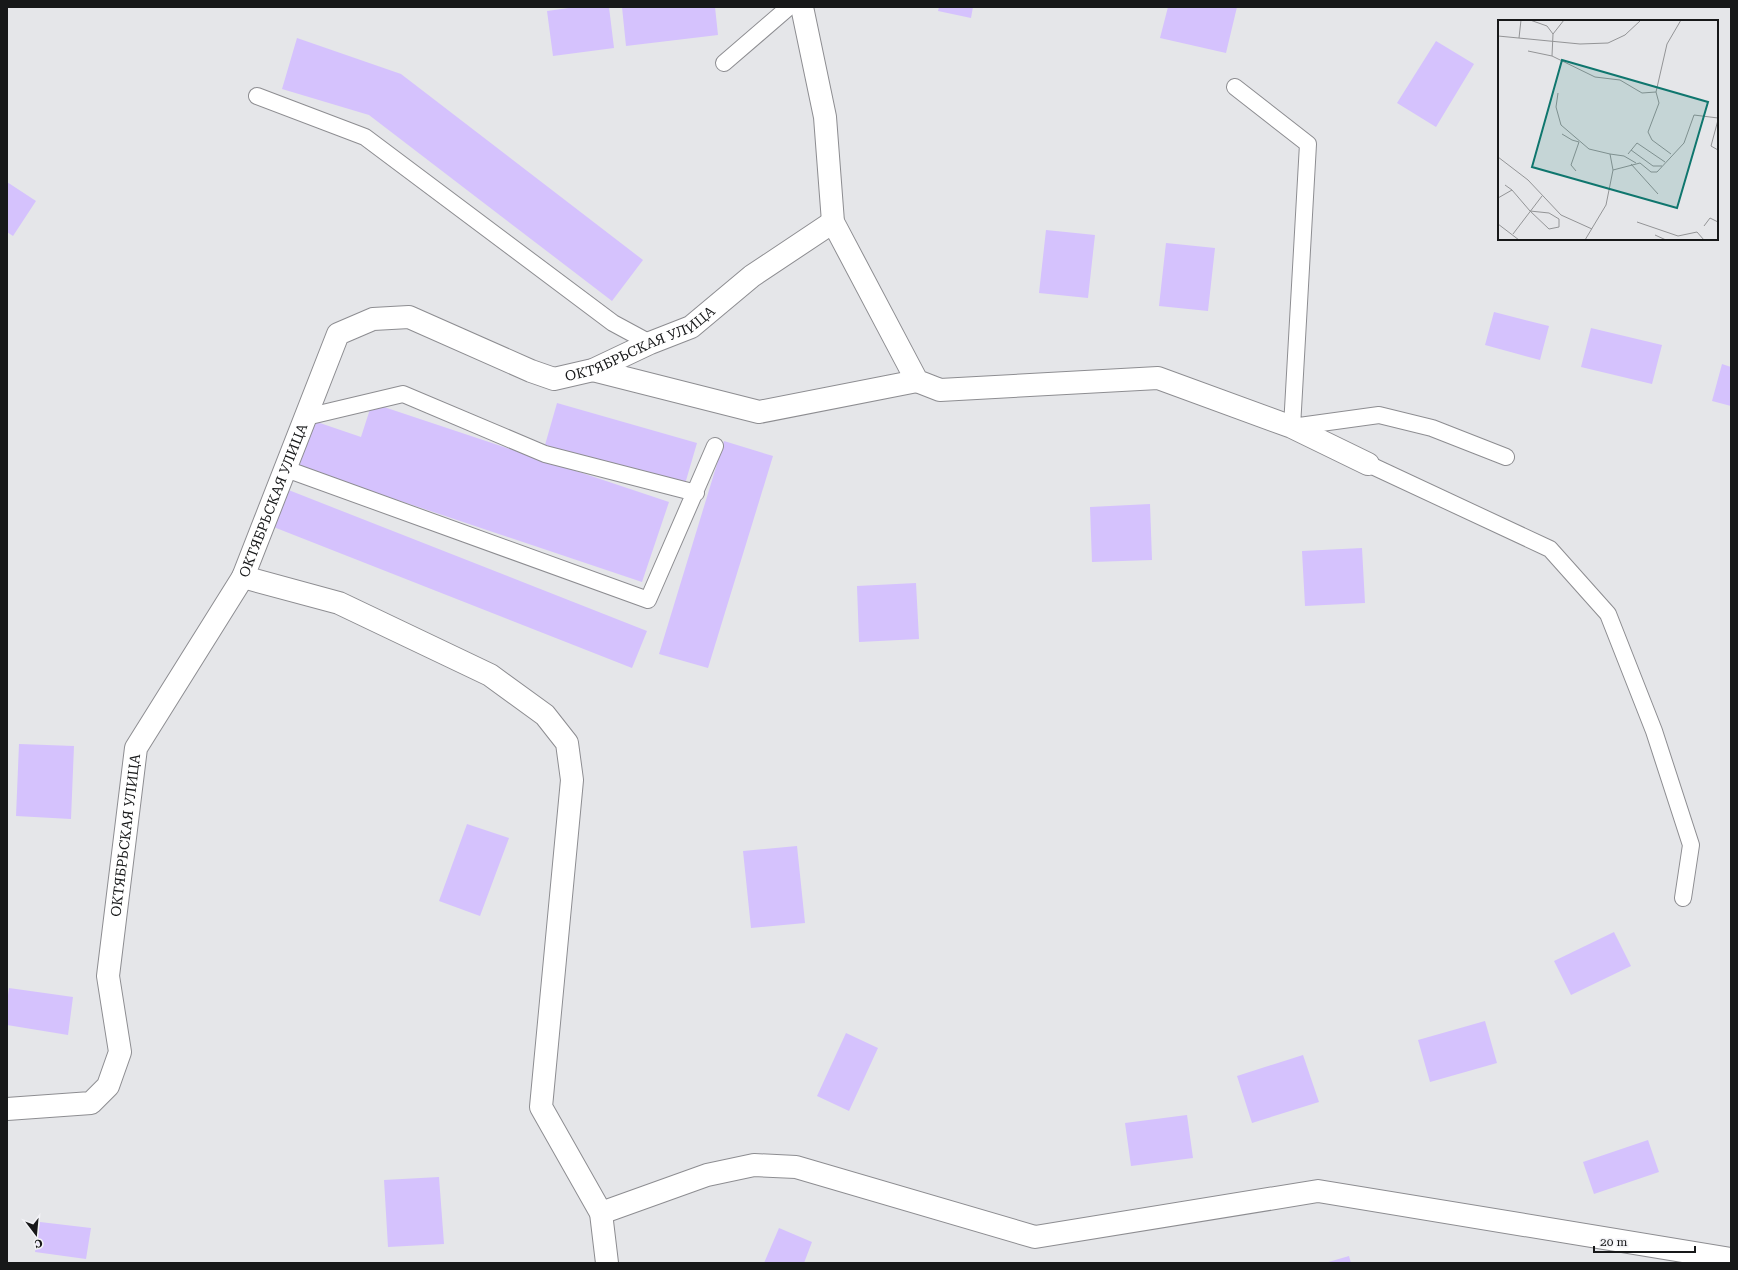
<svg xmlns="http://www.w3.org/2000/svg" width="1738" height="1270" font-family="'Roboto Serif',serif">
	<style>
		.building { fill: #d5c2fd }
		.lines { fill: none; stroke-linecap: round; stroke-linejoin: round }
		.lane-casing { stroke: #8d8d91; stroke-width: 18 }
		.street-casing { stroke: #8d8d91; stroke-width: 24 }
		.lane { stroke: #fff; stroke-width: 16 }
		.street { stroke: #fff; stroke-width: 22 }
		.labels { text-anchor: middle; stroke-width: 3.5; stroke-linejoin: round; paint-order: stroke }
		.street-label { font-size: 14px; fill: #171819; stroke: #f3f3f7 }
		.inset-road { fill: none; stroke: #939496; stroke-width: 1 }
		.view { fill: #0f766e; fill-opacity: 0.15; stroke: #0f766e; stroke-width: 2 }
		.inset-edge { fill: none; stroke: #171819; stroke-width: 2 }
	</style>
	<rect width="100%" height="100%" fill="#e5e6e9"/>
	<path class="building" d="M576 7H609L614 48 553 56 547 11Z
		M622 7H715L718 35 626 46Z
		M939 7H973L971 18 938 11Z
		M1168 7H1237L1226 53 1160 38Z
		M297 38 401 74 643 260 612 301 369 115 282 89Z
		M1436 41 1474 64 1436 127 1397 103Z
		M7 182 36 201 13 236 7 232Z
		M1046 230 1095 235 1088 298 1039 293Z
		M1166 243 1215 248 1208 311 1159 306Z
		M1494 312 1549 326 1540 360 1485 345Z
		M1591 328 1662 345 1652 384 1581 367Z
		M1722 364 1731 367V406L1712 401Z
		M372 403 669 502 642 582 299 467 314 421 361 437Z
		M557 403 697 443 685 484 545 445Z
		M724 441 773 456 708 668 659 654Z
		M286 489 647 631 632 668 271 526Z
		M1150 504 1152 560 1092 562 1090 507Z
		M1362 548 1365 603 1305 606 1302 551Z
		M916 583 919 639 859 642 857 586Z
		M19 744 74 746 71 819 16 816Z
		M467 824 509 838 480 916 439 901Z
		M797 846 805 923 751 928 743 851Z
		M1614 932 1631 966 1571 995 1554 961Z
		M9 988 73 997 68 1035 7 1025V1002Z
		M1485 1021 1497 1063 1430 1082 1418 1040Z
		M846 1033 878 1048 849 1111 817 1096Z
		M1303 1055 1319 1102 1252 1123 1237 1076Z
		M1187 1115 1193 1158 1131 1166 1125 1123Z
		M1648 1140 1659 1172 1594 1194 1583 1162Z
		M439 1177 444 1244 388 1247 384 1180Z
		M40 1222 91 1228 86 1259 35 1252Z
		M779 1228 812 1242 804 1263H764Z
		M1349 1256 1351 1263H1325Z"/>
	<g class="lines">
		<defs>
			<path id="lane" d="M724 63 789 7
				M1235 87 1308 144 1292 427 1379 415 1432 428 1506 457
				M257 96 365 137 613 323 650 343
				M306 417 403 394 545 454 696 493
				M1368 464 1550 549 1608 614 1654 731 1691 845 1683 898
				M286 469 648 600 715 446"/>
			<g id="street">
				<path d="M802 7 825 117 833 222 917 381 940 390 1158 378 1292 427 1368 464"/>
				<path d="M593 370 759 412 917 381"/>
				<path d="M243 577 339 603 490 675 545 715 567 743 572 780 541 1107 601 1213 607 1263"/>
				<path id="s1" d="M7 1109 91 1103 108 1086 120 1052 108 976 136 748 243 577 338 334 373 319 409 317 531 371 554 379 593 370 650 343 691 327 752 276 833 222"/>
				<path d="M601 1213 707 1175 754 1165 796 1167 1035 1237 1318 1191 1731 1259"/>
			</g>
		</defs>
		<use href="#lane" class="lane-casing"/>
		<use href="#street" class="street-casing"/>
		<use href="#lane" class="lane"/>
		<use href="#street" class="street"/>
	</g>
	<g class="labels">
		<g class="street-label">
			<text dy="5" stroke="none"><textPath href="#s1" startOffset="1239">ОКТЯБРЬСКАЯ УЛИЦА</textPath></text>
			<text dy="5" stroke="none"><textPath href="#s1" startOffset="735">ОКТЯБРЬСКАЯ УЛИЦА</textPath></text>
			<text dy="5" stroke="none"><textPath href="#s1" startOffset="363">ОКТЯБРЬСКАЯ УЛИЦА</textPath></text>
		</g>
	</g>
	<g transform="translate(1498 20)">
		<rect width="220" height="220" fill="#e5e6e9"/>
		<path class="inset-road" d="M32 0 49 6 55 14M0 16 82 24 110 23 127 15 143 0M21 18 23 0M30 31 54 36 97 57 122 60 144 73 158 72M54 36 55 14 66 0M60 73 58 87 63 105 91 129 112 134 115 150 108 185 87 220M220 100 213 126 220 130M64 114 74 120 81 122 73 145 78 151M133 130 155 146H164M112 134 126 136 138 143M130 134 139 123 167 142M173 134 154 120 150 112 161 83 158 72 169 24 183 0M0 137 30 160 63 195 94 209M133 144 160 174M115 150 142 143 153 152H159L186 123 196 95 220 98M7 165 14 170 32 191 51 209 61 207V199L51 193 32 191M0 178 14 170M139 202 180 216 199 212 206 220M0 204 21 220M206 206 212 198 220 202M15 214 44 176M157 215 168 220"/>
		<path class="view" d="M64 40 210 82 179 188 34 147Z"/>
		<rect width="220" height="220" class="inset-edge"/>
	</g>
	<rect width="1738" height="1270" fill="none" stroke="#171819" stroke-width="16"/>
	<g transform="translate(36 1234) rotate(164)" stroke="#f3f3f7" stroke-width="3" paint-order="stroke">
	<path d="M0-3L7 15L0 10L-7 15Z" fill="#171819"/>
	<text y="-6" font-size="11" font-weight="bold" text-anchor="middle" fill="#171819">С</text>
	</g>
	<path d="M1594 1246v6h101v-6" fill="none" stroke="#171819" stroke-width="2"/>
	<text x="1600" y="1246" font-size="12" fill="#171819" stroke="#f3f3f7" stroke-width="3" paint-order="stroke">20 m</text>
</svg>
